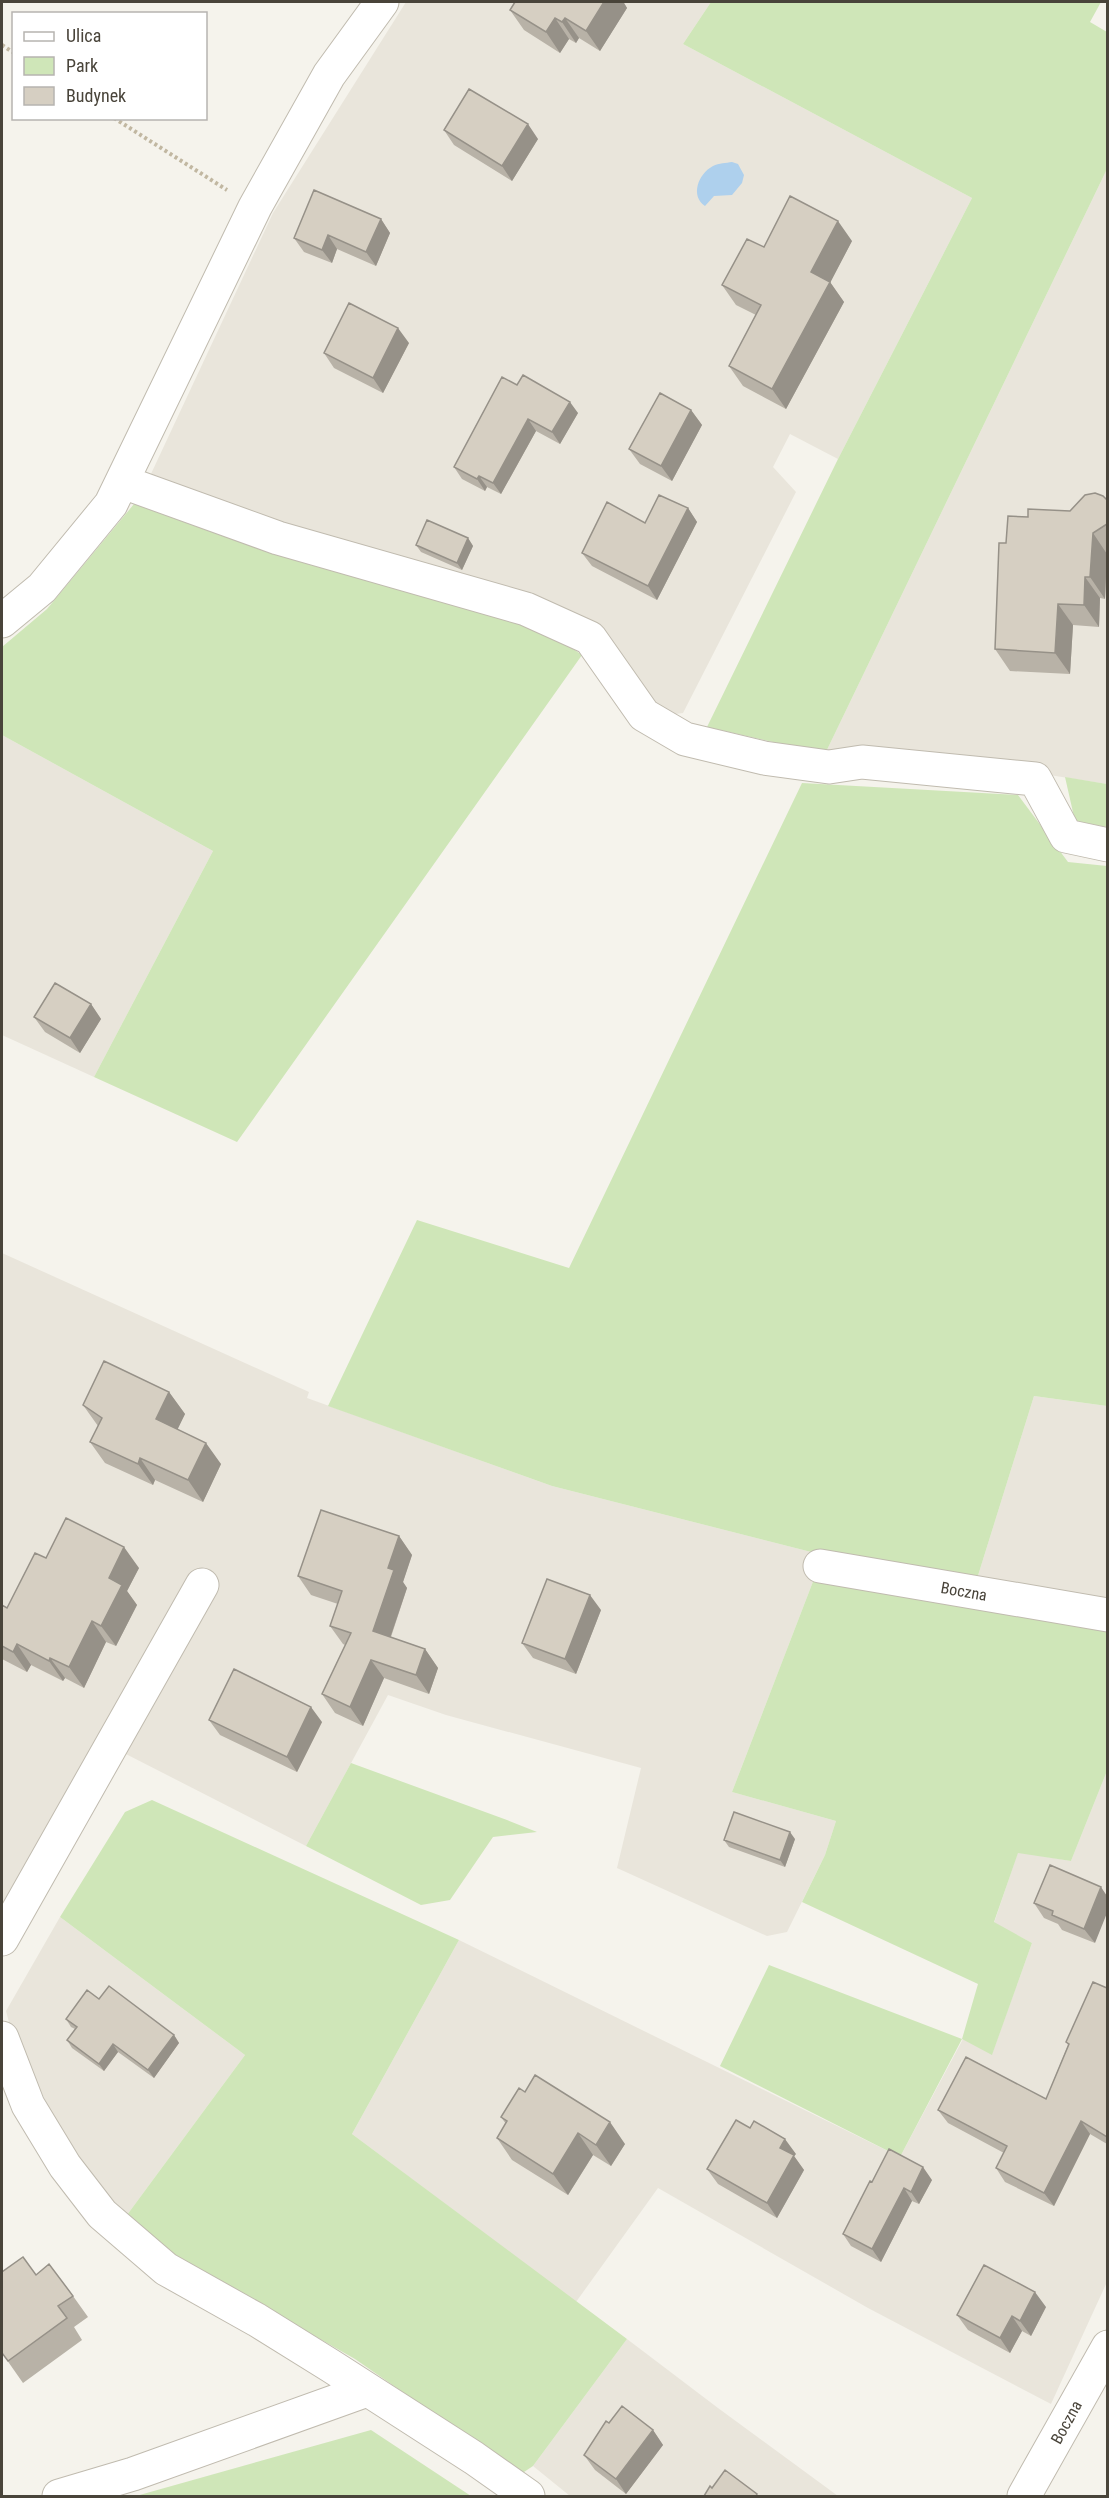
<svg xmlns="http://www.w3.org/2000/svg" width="1109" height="2498" font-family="'Roboto Condensed',sans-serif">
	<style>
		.residential { fill: #e9e5db }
		.green { fill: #cfe6b8 }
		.water { fill: #aed0ed }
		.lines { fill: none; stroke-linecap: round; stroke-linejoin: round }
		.minor-casing { stroke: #c0bbaf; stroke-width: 35 }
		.path { stroke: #c1b7a1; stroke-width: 4; stroke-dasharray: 3 3; stroke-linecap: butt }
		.minor { stroke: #fff; stroke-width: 33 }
		.wall { fill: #b8b2a7 }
		.shaded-wall { fill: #969188 }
		.building { fill: #d6cfc2; stroke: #969188; stroke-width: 1.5 }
		.labels { text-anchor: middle; stroke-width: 5; stroke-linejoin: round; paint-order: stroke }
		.street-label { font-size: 16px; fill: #49443a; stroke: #fff }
	</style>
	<rect width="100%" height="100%" fill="#f5f3ec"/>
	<path class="residential" d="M406 2H711L683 44 972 198 838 459 790 434 773 467 796 492 683 713 661 716 596 627 254 521 150 476 273 213Z
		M1107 169V784L1030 772 825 754Z
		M2 735 213 851 94 1077 2 1035Z
		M2 1253 309 1392 307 1398 552 1486 819 1554 814 1579 732 1792 836 1821 825 1855 787 1932 767 1936 617 1868 641 1768 446 1715 388 1695 306 1846 120 1751 2 1919Z
		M1034 1396 1107 1406V1603L976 1582Z
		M1107 1771V2282L1051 2404 868 2308 658 2188 576 2302 352 2134 459 1940 900 2157 963 2039 992 2054 1032 1943 994 1923 1018 1852 1071 1861Z
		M60 1917 245 2055 127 2215 99 2185 60 2129 13 2037 6 2011Z
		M627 2339 718 2408 838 2496H570L533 2466Z"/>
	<path class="green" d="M711 2H1101L1090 22 1107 32V169L825 754 707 727 838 459 972 198 683 44Z
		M134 504C193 525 252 548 311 565 401 590 505 599 582 655L237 1142 94 1077 213 851 2 735V647L47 609Z
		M1065 777 1107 784V827L1075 821Z
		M802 783 1018 795 1068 862 1107 866V1406L1034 1396 976 1582 819 1554 552 1486 328 1406 417 1220 569 1268Z
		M814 1579 1107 1628V1771L1071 1861 1018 1853 994 1922 1032 1943 992 2055 962 2039 900 2157 720 2066 769 1965 962 2039 978 1984 802 1902 825 1855 836 1821 732 1792Z
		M351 1763 507 1820 537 1832 493 1837 450 1900 421 1905 306 1846Z
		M152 1800 459 1940 352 2134 627 2339 533 2466 521 2474 355 2359 162 2249 127 2215 245 2055 60 1917 125 1812Z
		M371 2430 471 2496H136Z"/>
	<path class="water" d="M732 162 738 164 744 175 742 183 732 195 714 196 705 206C690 196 698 174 713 166 719 163 726 163 732 162Z"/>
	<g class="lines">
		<defs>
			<path id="minor" d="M123 482 278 538 526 609 590 638 644 715 685 739 764 758 829 767 862 762 1035 779 1066 836 1108 845
				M2 621 42 588 111 504 255 207 329 75 382 2
				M820 1566 1108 1615
				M2 1939 202 1585
				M2 2038 28 2105 65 2166 102 2214 166 2269 257 2320 331 2366 474 2458 528 2496
				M59 2496 133 2474 367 2390
				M1024 2496 1108 2347"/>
		</defs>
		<use href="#minor" class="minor-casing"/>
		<path class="path" d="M2 45 14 53
			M114 118 227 190"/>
		<use href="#minor" class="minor"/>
	</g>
	<path class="wall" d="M513 2H625L624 3 627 8 600 51 579 38 576 43 569 39 560 53 524 30 510 10 514 3Z
		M444 130 538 139 512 181 454 145Z
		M381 219 390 233 376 266 337 249 332 263 304 252 294 238Z
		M852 241 830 282 844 302 786 409 743 386 729 366 756 315 736 305 722 285 764 247Z
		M409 343 383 393 334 368 324 353Z
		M517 385 578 413 560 444 536 431 501 494 487 487 485 491 462 479 454 467Z
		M691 410 702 425 672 481 640 464 629 449Z
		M1107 500V562L1105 599 1100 598 1099 627 1073 625 1070 674 1010 671 995 649 1006 543 1028 517 1070 511Z
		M688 508 697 522 657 600 592 566 582 553Z
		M468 538 473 546 462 570 421 552 416 545Z
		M91 1004 101 1019 80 1053 45 1032 34 1017Z
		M169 1392 185 1414 177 1429 221 1464 203 1502 155 1480 153 1485 105 1463 90 1442 98 1426 83 1405Z
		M399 1536 412 1555 403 1582 407 1588 391 1637 425 1649 438 1668 429 1694 384 1678 363 1726 335 1713 322 1694 345 1645 343 1644 330 1626 338 1604 311 1595 298 1576Z
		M46 1558 139 1568 127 1591 137 1605 116 1646 106 1642 84 1688 65 1678 63 1681 31 1665 27 1672 2 1659V1605L7 1608Z
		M601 1610 576 1674 533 1658 522 1643Z
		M209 1720 322 1722 297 1772 220 1735Z
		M795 1839 785 1867 729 1847 724 1840Z
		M1050 1865 1095 1943 1062 1930 1058 1924 1044 1918 1034 1903Z
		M1107 1988V2144L1090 2134 1054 2206 1005 2182 996 2168 1004 2153 948 2123 938 2110 1046 2099 1068 2045 1066 2042Z
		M99 1999 174 2035 179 2043 154 2078 118 2052 104 2071 72 2048 67 2040 75 2029 71 2027 66 2019Z
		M501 2117 625 2144 611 2166 593 2155 568 2195 512 2160 497 2138 506 2124Z
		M796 2154 794 2156 804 2170 777 2218 718 2184 707 2169Z
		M932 2180 919 2204 912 2201 881 2262 851 2246 843 2234 872 2182Z
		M36 2275 73 2296 88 2317 74 2327 82 2340 23 2383 2 2353Z
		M1046 2307 1031 2336 1022 2331 1010 2353 968 2330 957 2315Z
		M653 2430 663 2445 626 2494 595 2470 584 2455Z"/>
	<path class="shaded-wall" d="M604 2H625L624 3 627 8 600 51 586 31Z
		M555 18 569 39 560 53 546 32Z
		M565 18 579 38 576 43 562 22Z
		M528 124 538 139 512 181 502 166Z
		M381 219 390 233 376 266 366 252Z
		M838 221 852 241 828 287 830 282 844 302 786 409 772 389 811 272Z
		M328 235 337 249 332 263 322 250Z
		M398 328 409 343 383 393 373 378Z
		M570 402 578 413 560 444 552 432Z
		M691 410 702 425 672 481 661 466Z
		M528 419 536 431 501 494 493 483Z
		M479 476 487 487 485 491 477 479Z
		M688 508 697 522 657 600 648 586Z
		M1093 533 1107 554 1105 599 1090 577Z
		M468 538 473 546 462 570 457 563Z
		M1085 577 1100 598 1099 627 1084 605Z
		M1058 604 1073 625 1070 674 1055 653Z
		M91 1004 101 1019 80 1053 70 1038Z
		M169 1392 185 1414 172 1441 156 1419Z
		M206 1443 221 1464 203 1502 188 1480Z
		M140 1458 155 1480 153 1485 138 1464Z
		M399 1536 412 1555 403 1582 407 1588 386 1650 373 1631 388 1568Z
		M124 1547 139 1568 127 1591 137 1605 116 1646 101 1626 109 1578Z
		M590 1595 601 1610 576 1674 565 1659Z
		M92 1621 106 1642 84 1688 69 1667Z
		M17 1644 31 1665 27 1672 13 1652Z
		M425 1649 438 1668 429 1694 416 1675Z
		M50 1658 65 1678 63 1681 49 1661Z
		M371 1660 384 1678 363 1726 350 1707Z
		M311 1707 322 1722 297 1772 287 1757Z
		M790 1832 795 1839 785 1867 780 1860Z
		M1101 1887 1107 1896V1913L1095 1943 1084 1929Z
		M174 2035 179 2043 154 2078 148 2070Z
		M113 2044 118 2052 104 2071 99 2064Z
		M1081 2121 1090 2134 1054 2206 1044 2193Z
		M610 2122 625 2144 611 2166 596 2145Z
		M578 2133 593 2155 568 2195 553 2174Z
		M785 2139 796 2154 794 2156 804 2170 777 2218 767 2203 780 2148Z
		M923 2167 932 2180 919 2204 911 2192Z
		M904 2188 912 2201 881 2262 872 2249Z
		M1035 2292 1046 2307 1031 2336 1020 2321Z
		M1012 2316 1022 2331 1010 2353 1000 2338Z
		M653 2430 663 2445 626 2494 616 2479Z"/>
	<path class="building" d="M515 2H604L586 31 565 18 562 22 555 18 546 32 510 10Z
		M469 89 528 124 502 166 444 130Z
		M314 190 381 219 366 252 328 235 322 250 294 238Z
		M790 196 838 221 811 272 830 282 772 389 729 366 761 305 722 285 747 239 764 247Z
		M349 303 398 328 373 378 324 353Z
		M523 375 570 402 552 432 528 419 493 483 479 476 477 479 454 467 502 377 517 385Z
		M660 393 691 410 661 466 629 449Z
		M1095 493 1103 496 1107 500V524L1093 533 1090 577H1085L1084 605 1058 604 1055 653 995 649 999 543H1006L1008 516 1028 517V509L1070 511 1085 495Z
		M659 495 688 508 648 586 582 553 607 502 645 523Z
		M427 520 468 538 457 563 416 545Z
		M55 983 91 1004 70 1038 34 1017Z
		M104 1361 169 1392 156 1419 206 1443 188 1480 140 1458 138 1464 90 1442 102 1418 83 1405Z
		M321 1510 399 1536 388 1568 394 1570 373 1631 425 1649 416 1675 371 1660 350 1707 322 1694 351 1633 330 1626 342 1591 298 1576Z
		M66 1518 124 1547 109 1578 122 1585 101 1626 92 1621 69 1667 50 1658 49 1661 17 1644 13 1652 2 1646V1605L7 1608 35 1553 46 1558Z
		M547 1579 590 1595 565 1659 522 1643Z
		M234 1669 311 1707 287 1757 209 1720Z
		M734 1812 790 1832 780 1860 724 1840Z
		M1050 1865 1101 1887 1084 1929 1052 1915 1053 1911 1034 1903Z
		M1093 1982 1107 1988V2137L1081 2121 1044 2193 996 2168 1007 2146 938 2110 966 2057 1046 2099 1069 2044 1066 2042Z
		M109 1986 174 2035 148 2070 113 2044 99 2064 67 2040 77 2027 66 2019 87 1990 99 1999Z
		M535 2075 610 2122 596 2145 578 2133 553 2174 497 2138 507 2121 501 2117 519 2088 525 2092Z
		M736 2120 750 2128 754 2121 785 2139 780 2148 794 2155 767 2203 707 2169Z
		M889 2149 923 2167 911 2192 904 2188 872 2249 843 2234 870 2181 872 2182Z
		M23 2257 36 2275 49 2264 73 2296 58 2306 67 2318 8 2361 2 2353V2272Z
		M984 2265 1035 2292 1020 2321 1012 2316 1000 2338 957 2315Z
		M622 2406 653 2430 616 2479 584 2455 606 2421 609 2423Z
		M725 2470 757 2494 756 2496H704L710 2486 712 2488Z"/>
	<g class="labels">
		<g class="street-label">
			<text transform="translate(964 1591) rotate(10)" y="6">Boczna</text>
			<text transform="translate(1066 2422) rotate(-61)" y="6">Boczna</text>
		</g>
	</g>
	<rect width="1109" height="2498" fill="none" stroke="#49443a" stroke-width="6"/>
	<rect x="12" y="12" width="195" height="108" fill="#ffffff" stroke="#b6b4b0" stroke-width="1.5"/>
	<rect x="24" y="32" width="30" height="9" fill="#ffffff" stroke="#b6b4b0" stroke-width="1.5"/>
	<text x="66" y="42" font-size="18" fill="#49443a">Ulica</text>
	<rect x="24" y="57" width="30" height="18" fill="#cfe6b8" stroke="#b6b4b0" stroke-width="1.5"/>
	<text x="66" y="72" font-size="18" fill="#49443a">Park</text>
	<rect x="24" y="87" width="30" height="18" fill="#d6cfc2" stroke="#b6b4b0" stroke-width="1.5"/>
	<text x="66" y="102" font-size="18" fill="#49443a">Budynek</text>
</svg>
